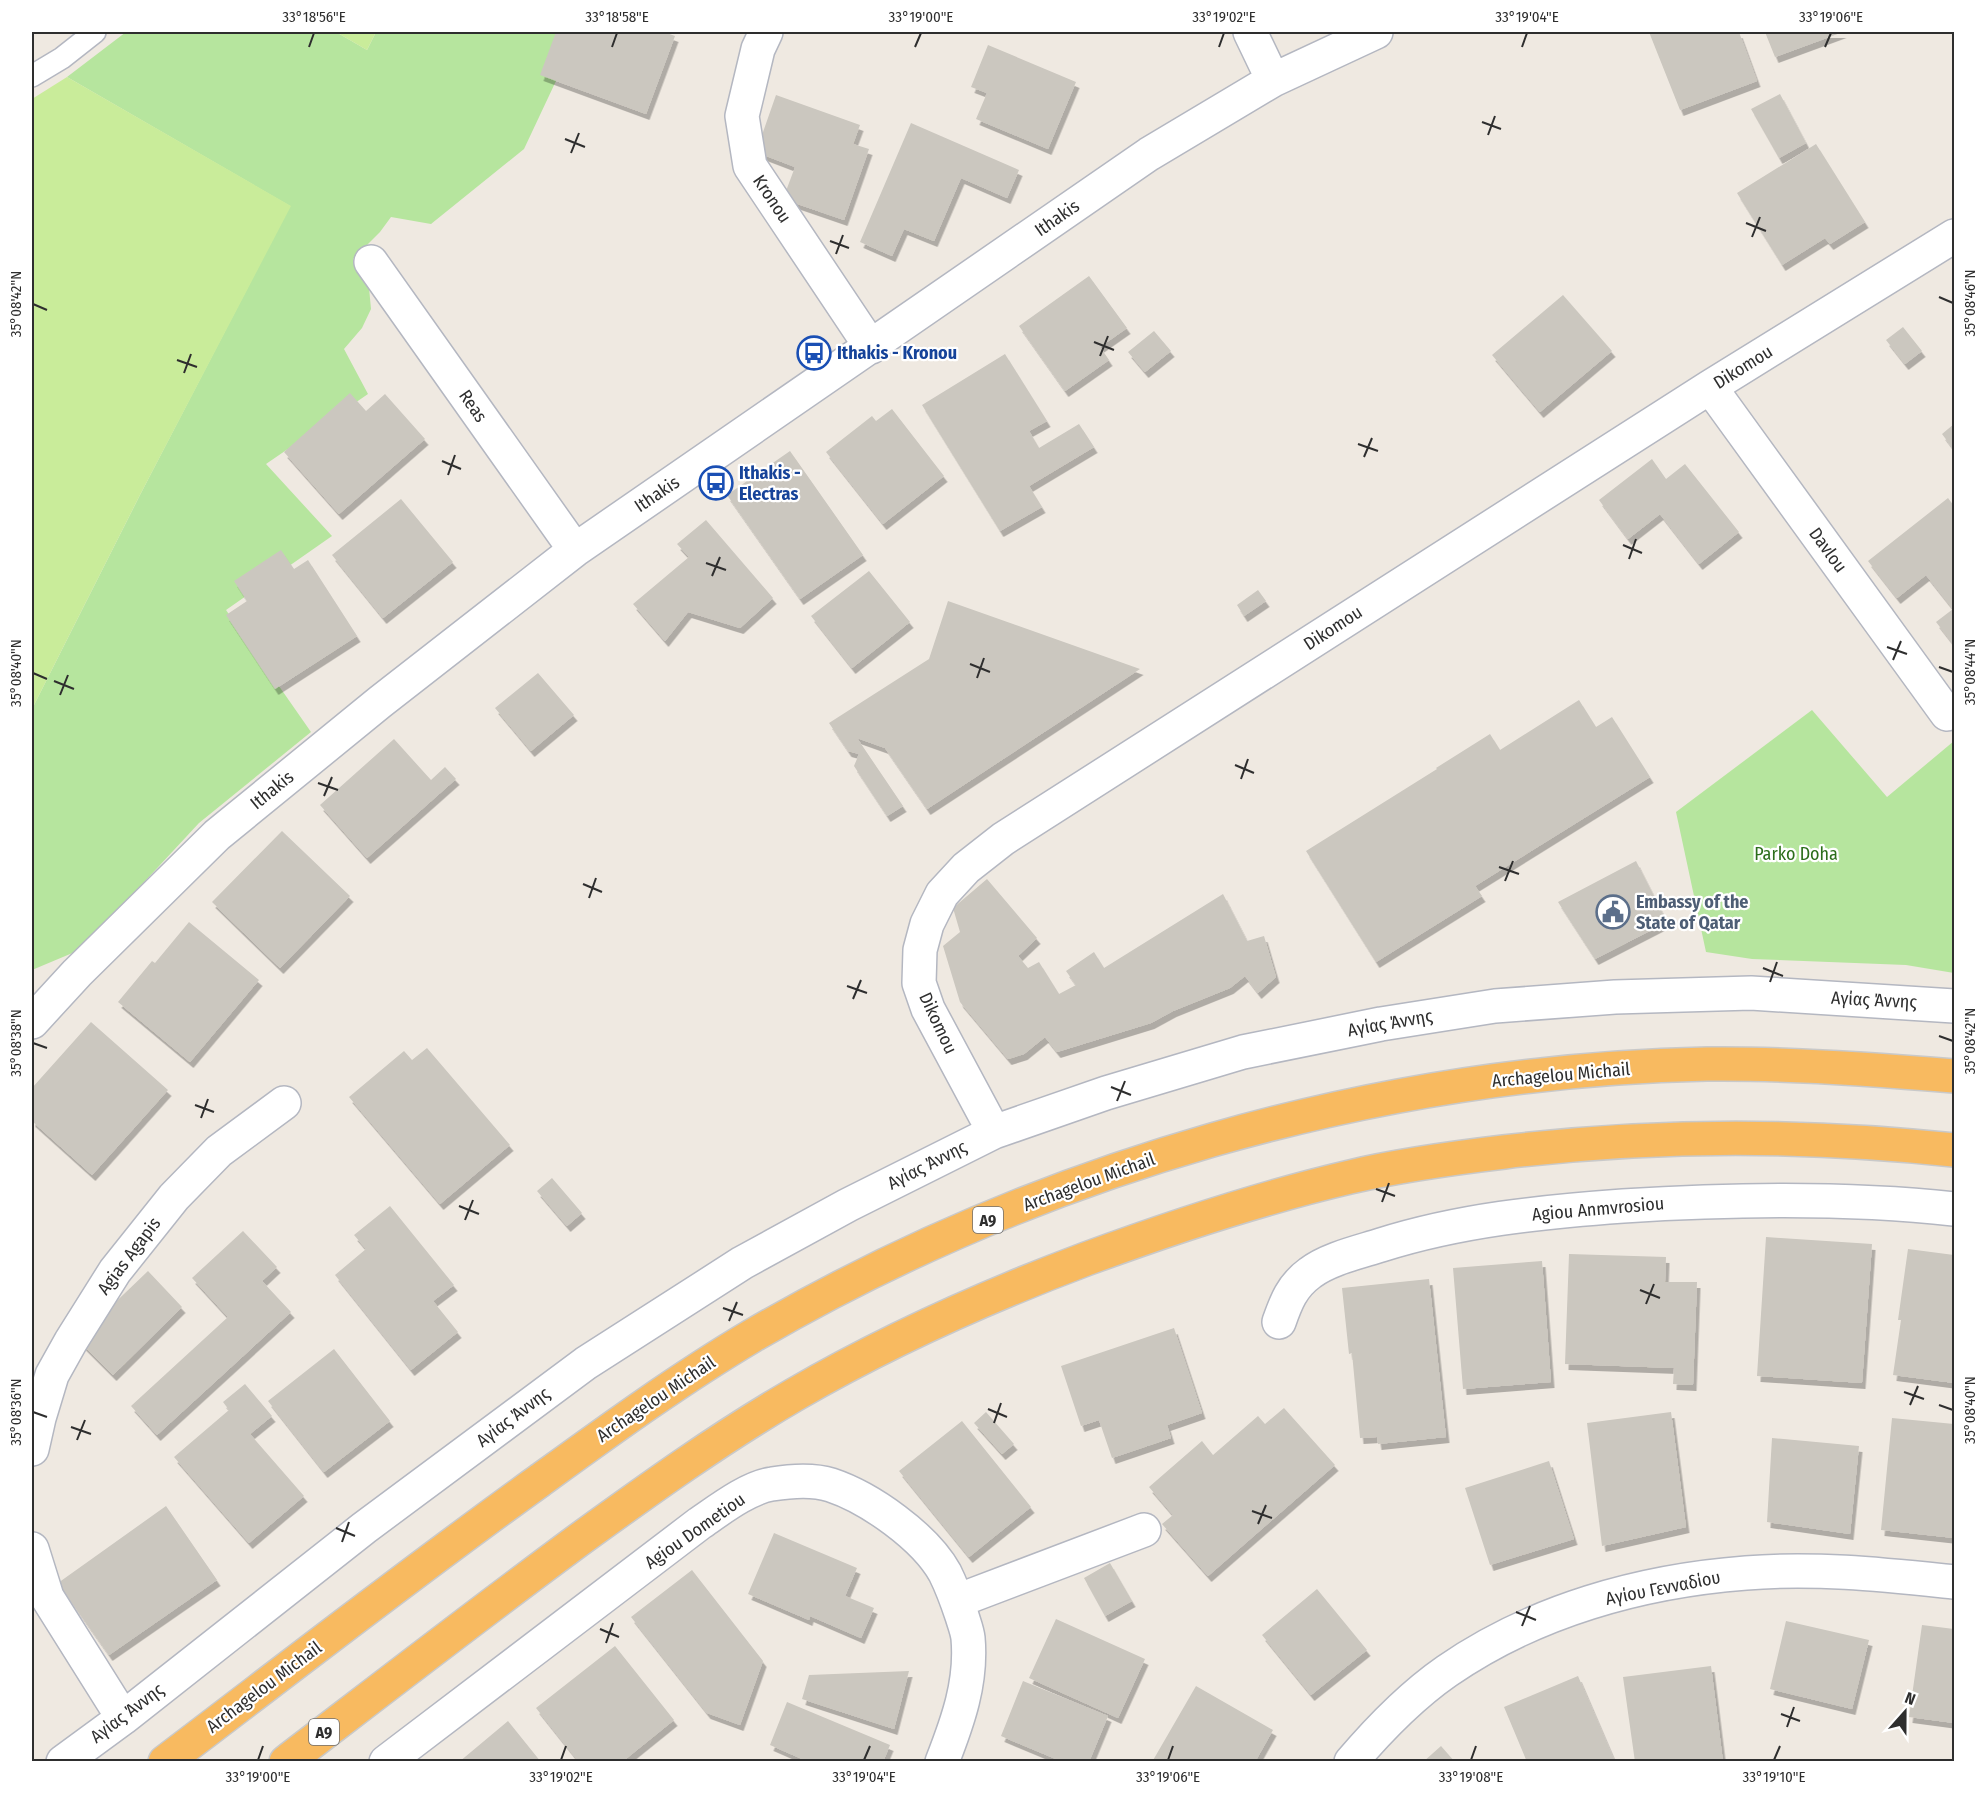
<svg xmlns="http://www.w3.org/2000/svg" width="1986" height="1793" font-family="'Fira Sans Condensed',sans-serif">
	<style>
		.green { fill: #b6e59e }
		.pitch { fill: #c9ec9a }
		.building { fill: #cbc7bf; filter: url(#shadow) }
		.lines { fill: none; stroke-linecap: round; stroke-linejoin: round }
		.service-casing { stroke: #b4b7c1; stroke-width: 24 }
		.minor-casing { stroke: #b4b7c1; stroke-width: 36 }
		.tertiary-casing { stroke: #b4b7c1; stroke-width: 36 }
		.trunk-casing { stroke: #c9c9c9; stroke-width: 36 }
		.service { stroke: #fff; stroke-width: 21 }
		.minor { stroke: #fff; stroke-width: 33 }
		.tertiary { stroke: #fff; stroke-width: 33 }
		.trunk { stroke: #f8ba60; stroke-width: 33 }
		.ticks { fill: none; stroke: #2e2e2e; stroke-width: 2 }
		.labels { text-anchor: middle; stroke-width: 4.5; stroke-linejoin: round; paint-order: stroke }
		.shield { fill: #fff; stroke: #6d6d6d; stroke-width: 1.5 }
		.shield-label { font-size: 16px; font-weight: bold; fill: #2e2e2e }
		.street-label { font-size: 18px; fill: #2e2e2e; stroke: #fff }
		.transit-label { font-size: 18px; font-weight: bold; fill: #164399; stroke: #fff; text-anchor: start }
		.park-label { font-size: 18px; fill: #2c6e1b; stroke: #fff }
		.service-label { font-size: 18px; font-weight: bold; fill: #4e5e75; stroke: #fff; text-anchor: start }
		.neatline { fill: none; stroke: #2e2e2e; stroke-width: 2 }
		.ticks-label { font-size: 15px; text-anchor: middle; fill: #2e2e2e }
	</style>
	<defs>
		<filter id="shadow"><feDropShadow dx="3.5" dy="6" stdDeviation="0" flood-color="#0004"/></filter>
	</defs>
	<rect width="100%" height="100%" fill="#efe9e1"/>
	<path class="green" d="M126 32H336L367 50 376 32H579L524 149 431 224 391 217 380 232 353 259 368 277 371 309 362 328 344 349 368 394 266 464 332 536 226 610 311 732 199 823 82 949 32 970V709L141 493 290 206 67 77Z
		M1812 710 1887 797 1954 741V973L1906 965 1752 959 1706 952 1676 812Z"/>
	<path class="pitch" d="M336 32H376L367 50Z
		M67 77 291 206 141 493 32 709V99Z"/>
	<path class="building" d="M556 32H664L675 36 646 114 540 75Z
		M1649 32H1739L1757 81 1680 110Z
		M1765 32H1843L1775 57Z
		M988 45 1076 82 1048 149 976 119 987 93 971 87Z
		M1780 94 1806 143 1779 158 1751 109Z
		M776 95 860 125 853 144 869 149 844 220 783 199 795 167 756 152Z
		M911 123 1019 170 1007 198 961 178 934 241 904 229 892 256 860 242Z
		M1816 144 1865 222 1830 244 1825 238 1782 265 1737 193Z
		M1089 276 1127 328 1100 347 1109 360 1065 391 1019 326Z
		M1563 295 1612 351 1540 412 1492 355Z
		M1903 327 1922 351 1905 364 1886 340Z
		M1154 331 1171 351 1145 372 1128 352Z
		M1005 354 1047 421 1029 431 1039 448 1079 424 1094 447 1029 486 1042 507 1000 531 922 405Z
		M350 393 366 411 385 394 425 439 339 514 284 452Z
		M892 409 944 476 883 524 826 452 872 416 876 421Z
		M1954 424V450L1942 434Z
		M790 451 863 555 800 599 727 495Z
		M1652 459 1666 479 1685 464 1739 532 1699 564 1660 514 1628 539 1599 500Z
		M1948 498 1954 506V645L1936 622 1953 609 1926 575 1897 598 1868 561Z
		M401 499 453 562 383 618 332 555Z
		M706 520 773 598 740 628 688 612 665 641 633 604 689 557 677 544Z
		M281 550 294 569 308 560 357 636 275 689 226 615 247 601 234 581Z
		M869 571 910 622 852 668 811 616Z
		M1258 590 1266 601 1244 616 1237 605Z
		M948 601 1140 669 927 809 885 748 857 738 903 806 887 816 854 766 859 754 848 751 829 723 929 659Z
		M538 673 574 715 531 751 495 708Z
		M1579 700 1596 727 1612 717 1650 777 1475 886 1482 896 1376 962 1306 851 1437 769 1436 768 1490 734 1500 750Z
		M394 739 431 780 445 767 456 779 367 858 320 805Z
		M282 831 350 896 280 968 212 902Z
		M1636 861 1667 922 1595 959 1558 902Z
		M987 879 1037 938 1018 956 1028 968 1039 962 1059 994 1076 985 1066 971 1094 952 1104 968 1223 894 1247 941 1264 936 1276 977 1258 993 1245 976 1230 988 1173 1011 1151 1023 1057 1052 1045 1037 1024 1054 1008 1059 960 1002 943 946 960 932 953 908Z
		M189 922 259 980 190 1062 118 1002 152 961 155 963Z
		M91 1022 168 1090 92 1175 32 1121V1088Z
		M427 1048 510 1145 440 1204 349 1097 404 1051 412 1060Z
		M552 1178 582 1213 567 1226 537 1191Z
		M390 1206 454 1285 433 1301 458 1332 411 1370 335 1275 366 1249 354 1235Z
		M243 1231 277 1267 262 1281 291 1312 157 1435 131 1406 228 1317 192 1278Z
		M1766 1237 1872 1244 1862 1383 1757 1376Z
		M1908 1249 1954 1255V1383L1893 1375 1901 1320H1898Z
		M1569 1254 1666 1257 1665 1282H1697L1693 1385 1673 1384 1674 1368 1565 1364Z
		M1542 1261 1551 1382 1463 1389 1453 1268Z
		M148 1271 182 1307 113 1375 77 1339Z
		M1429 1279 1446 1437 1378 1444 1377 1437 1360 1438 1352 1353 1349 1354 1342 1288Z
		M1174 1328 1202 1413 1167 1425 1171 1438 1112 1458 1099 1420 1081 1426 1061 1366Z
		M334 1349 390 1421 324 1472 268 1401Z
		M245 1384 272 1416 250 1434 304 1496 249 1543 174 1457 229 1410 223 1402Z
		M1284 1408 1335 1465 1208 1576 1162 1524 1173 1515 1149 1487 1202 1441 1213 1455 1258 1416 1265 1424Z
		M986 1412 1014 1444 1002 1454 974 1423Z
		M1671 1412 1686 1527 1602 1546 1587 1423Z
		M1892 1418 1954 1424V1538L1881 1530Z
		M962 1421 1031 1507 969 1557 899 1471Z
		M1772 1438 1859 1446 1850 1534 1767 1522Z
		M1549 1461 1574 1539 1490 1565 1465 1488Z
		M166 1506 217 1580 109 1655 58 1583Z
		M774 1533 857 1568 845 1596 874 1608 861 1638 810 1616 809 1620 748 1594Z
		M1110 1563 1132 1601 1105 1616 1084 1578Z
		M692 1570 763 1661 740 1725 707 1713 631 1617Z
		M1317 1589 1367 1650 1311 1695 1262 1635Z
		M1056 1619 1145 1659 1118 1718 1029 1678Z
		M1786 1621 1869 1640 1852 1709 1770 1689Z
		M1922 1625 1954 1629V1723L1909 1717Z
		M615 1646 674 1720 622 1762H579L536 1708Z
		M1711 1666 1723 1762H1635L1623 1677Z
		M909 1671 894 1729 802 1699 809 1675Z
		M1578 1676 1615 1762H1527L1504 1707Z
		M1023 1681 1108 1716 1089 1762H1063L1001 1736Z
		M1196 1686 1273 1730 1255 1762H1152Z
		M787 1702 890 1745 883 1762H809L770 1745Z
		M508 1721 541 1762H459Z
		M1441 1746 1455 1762H1423Z"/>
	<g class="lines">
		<defs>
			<path id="service" d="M32 76 62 58 95 32"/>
			<path id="minor" d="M766 32 758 49 742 116 750 166 871 347
				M1250 32 1273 80
				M371 262 575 550
				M1710 387 1947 714
				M32 1022 77 973 217 835 380 702 575 550 1149 154 1273 80 1376 32
				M994 1132 928 1009 919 983 920 950 927 924 942 894 966 868 1003 839 1710 387 1954 236
				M1279 1322C1286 1302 1292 1286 1310 1273 1328 1259 1359 1252 1381 1245 1460 1220 1541 1212 1623 1206 1733 1199 1845 1197 1954 1209
				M32 1449 39 1418 52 1375 71 1341 115 1271 174 1197 219 1151 284 1103
				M32 1549 47 1597 123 1718
				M957 1601 1144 1530
				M63 1762 123 1718 364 1528 586 1363 742 1263 848 1205 994 1132 1106 1093 1243 1052 1381 1024 1495 1006 1615 997 1751 993 1954 1006
				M386 1762 700 1523C719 1510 749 1487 772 1484 791 1481 812 1479 831 1485 870 1498 925 1537 945 1573 952 1587 957 1601 962 1616 964 1623 967 1630 968 1638 972 1682 958 1721 942 1762"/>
			<path id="tertiary" d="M1351 1762C1379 1729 1411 1696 1447 1671 1534 1611 1640 1581 1746 1573 1815 1567 1886 1575 1954 1582"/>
			<path id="trunk" d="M165 1762C289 1668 412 1572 539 1481 608 1431 678 1380 752 1336 1039 1169 1374 1071 1707 1064 1789 1063 1872 1069 1954 1076
				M286 1762C384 1687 481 1612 580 1539 649 1489 720 1438 794 1395 887 1341 985 1297 1086 1259 1173 1227 1260 1198 1350 1177 1400 1165 1453 1158 1504 1152 1654 1134 1805 1134 1954 1150"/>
		</defs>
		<use href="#service" class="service-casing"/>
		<use href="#minor" class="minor-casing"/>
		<use href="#tertiary" class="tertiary-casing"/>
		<use href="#trunk" class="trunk-casing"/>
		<use href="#service" class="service"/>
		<use href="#minor" class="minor"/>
		<use href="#tertiary" class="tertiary"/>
		<use href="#trunk" class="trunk"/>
	</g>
	<path class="ticks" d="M309 47 314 33M612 47 617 33M915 47 921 33M1219 47 1224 33M1522 47 1527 33M1825 47 1831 33M1482 122 1501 129M1488 135 1495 116M565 139 585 147M571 153 579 133M1746 223 1766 231M1752 237 1760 217M830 241 849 248M836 254 843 235M1939 297 1953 303M33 304 47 310M1094 342 1114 350M1100 356 1108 336M177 360 197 367M184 373 191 354M1358 444 1378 451M1364 457 1372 438M442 461 461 469M448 475 455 455M1623 545 1642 553M1629 559 1636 539M706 563 726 570M712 576 720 557M1887 647 1907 654M1893 660 1901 641M970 664 990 672M1939 667 1953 672M33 673 47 679M977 678 984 658M54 681 74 689M60 695 68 675M1235 765 1254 773M1241 779 1248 759M318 783 338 790M324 796 332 777M1499 867 1519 874M1505 881 1513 861M583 884 602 892M589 898 596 878M1763 968 1783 976M1770 982 1777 962M847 986 867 993M853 999 861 980M1939 1036 1953 1041M33 1043 47 1048M1111 1087 1131 1095M1117 1101 1125 1081M195 1105 214 1112M201 1118 208 1099M1376 1189 1395 1196M1382 1202 1389 1183M459 1206 479 1214M465 1220 473 1200M1640 1290 1660 1298M1646 1304 1654 1284M723 1308 743 1315M729 1321 737 1302M1904 1392 1924 1399M1910 1405 1918 1386M1939 1405 1953 1410M988 1409 1007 1417M33 1412 47 1417M994 1423 1001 1403M71 1427 91 1434M77 1440 85 1420M1252 1511 1272 1518M1258 1524 1266 1505M336 1528 355 1536M342 1542 349 1522M1516 1612 1536 1620M1522 1626 1530 1606M600 1629 619 1637M606 1643 613 1623M1781 1714 1800 1721M1787 1727 1794 1707M258 1760 263 1746M561 1760 566 1746M864 1760 870 1746M1168 1760 1173 1746M1471 1760 1476 1746M1774 1760 1780 1746"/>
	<defs>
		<symbol id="bus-ring" viewBox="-11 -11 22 22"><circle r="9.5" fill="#fff" stroke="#1a4fb4" stroke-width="1.5"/><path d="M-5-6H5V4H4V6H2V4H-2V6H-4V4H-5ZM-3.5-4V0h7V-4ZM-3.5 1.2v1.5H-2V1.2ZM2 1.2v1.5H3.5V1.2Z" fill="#1a4fb4"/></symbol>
		<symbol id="civic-ring" viewBox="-11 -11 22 22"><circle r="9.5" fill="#fff" stroke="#5c6f8a" stroke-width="1.5"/><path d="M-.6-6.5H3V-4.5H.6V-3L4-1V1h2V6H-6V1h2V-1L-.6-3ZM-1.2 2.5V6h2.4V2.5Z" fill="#5c6f8a"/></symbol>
	</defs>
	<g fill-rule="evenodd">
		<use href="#bus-ring" x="795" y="334" width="38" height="38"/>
		<use href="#bus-ring" x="697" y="464" width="38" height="38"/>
		<use href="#civic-ring" x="1594" y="893" width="38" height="38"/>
	</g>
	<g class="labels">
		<g class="shield">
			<rect x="973" y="1207" width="30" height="26" rx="4.5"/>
			<rect x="309" y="1719" width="30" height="26" rx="4.5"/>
		</g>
		<g class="shield-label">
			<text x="988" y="1226">A9</text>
			<text x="324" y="1738">A9</text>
		</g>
		<g class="street-label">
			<text transform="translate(772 199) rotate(56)" y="6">Kronou</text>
			<text transform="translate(1057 218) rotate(-35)" y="6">Ithakis</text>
			<text transform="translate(1743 367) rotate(-32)" y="6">Dikomou</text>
			<text transform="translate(473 406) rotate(55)" y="6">Reas</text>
			<text transform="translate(657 494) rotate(-34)" y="6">Ithakis</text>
			<text transform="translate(1828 550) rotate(54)" y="6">Davlou</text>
			<text transform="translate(1333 628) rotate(-33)" y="6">Dikomou</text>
			<text transform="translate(272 790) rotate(-39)" y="6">Ithakis</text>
			<text transform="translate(1874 1000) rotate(3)" y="6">Αγίας Άννης</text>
			<text transform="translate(938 1023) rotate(65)" y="6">Dikomou</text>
			<text transform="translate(1390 1023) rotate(-10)" y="6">Αγίας Άννης</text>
			<text transform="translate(1561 1075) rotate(-5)" y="6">Archagelou Michail</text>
			<text transform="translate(927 1165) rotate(-27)" y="6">Αγίας Άννης</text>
			<text transform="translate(1089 1182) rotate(-20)" y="6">Archagelou Michail</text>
			<text transform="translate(1598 1209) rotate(-5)" y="6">Agiou Anmvrosiou</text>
			<text transform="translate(129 1256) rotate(-53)" y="6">Agias Agapis</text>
			<text transform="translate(656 1399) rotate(-34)" y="6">Archagelou Michail</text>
			<text transform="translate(513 1417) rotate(-37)" y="6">Αγίας Άννης</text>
			<text transform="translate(695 1531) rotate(-35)" y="6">Agiou Dometiou</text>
			<text transform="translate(1663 1588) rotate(-11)" y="6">Αγίου Γενναδίου</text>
			<text transform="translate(264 1687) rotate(-37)" y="6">Archagelou Michail</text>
			<text transform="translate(127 1713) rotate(-37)" y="6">Αγίας Άννης</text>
		</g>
		<g class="transit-label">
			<text x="837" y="359">Ithakis - Kronou</text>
			<text x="739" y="479">Ithakis -<tspan x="739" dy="21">Electras</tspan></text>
		</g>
		<g class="park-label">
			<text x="1796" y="860">Parko Doha</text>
		</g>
		<g class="service-label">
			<text x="1636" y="908">Embassy of the<tspan x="1636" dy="21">State of Qatar</tspan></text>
		</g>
	</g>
	<rect width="1986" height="1793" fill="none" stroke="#ffffff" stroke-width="66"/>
	<g transform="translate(1905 1712) rotate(21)" stroke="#ffffff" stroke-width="4.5" paint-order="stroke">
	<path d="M0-4.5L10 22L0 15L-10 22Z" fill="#2e2e2e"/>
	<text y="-9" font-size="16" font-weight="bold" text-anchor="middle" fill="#2e2e2e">N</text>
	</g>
	<rect x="33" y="33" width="1920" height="1727" class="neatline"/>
	<g class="ticks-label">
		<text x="314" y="22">33°18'56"E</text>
		<text x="617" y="22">33°18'58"E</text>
		<text x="921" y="22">33°19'00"E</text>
		<text x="1224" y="22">33°19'02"E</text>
		<text x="1527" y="22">33°19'04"E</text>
		<text x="1831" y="22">33°19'06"E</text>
		<text transform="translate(1970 303) rotate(-90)" y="5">35°08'46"N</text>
		<text transform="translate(16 304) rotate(-90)" y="5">35°08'42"N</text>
		<text transform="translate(1970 672) rotate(-90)" y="5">35°08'44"N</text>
		<text transform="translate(16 673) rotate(-90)" y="5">35°08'40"N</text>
		<text transform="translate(1970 1041) rotate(-90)" y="5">35°08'42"N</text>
		<text transform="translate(16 1043) rotate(-90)" y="5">35°08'38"N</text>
		<text transform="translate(1970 1410) rotate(-90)" y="5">35°08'40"N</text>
		<text transform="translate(16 1412) rotate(-90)" y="5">35°08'36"N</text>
		<text x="258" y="1782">33°19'00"E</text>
		<text x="561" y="1782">33°19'02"E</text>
		<text x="864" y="1782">33°19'04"E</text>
		<text x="1168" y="1782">33°19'06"E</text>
		<text x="1471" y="1782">33°19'08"E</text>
		<text x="1774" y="1782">33°19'10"E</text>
	</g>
</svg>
